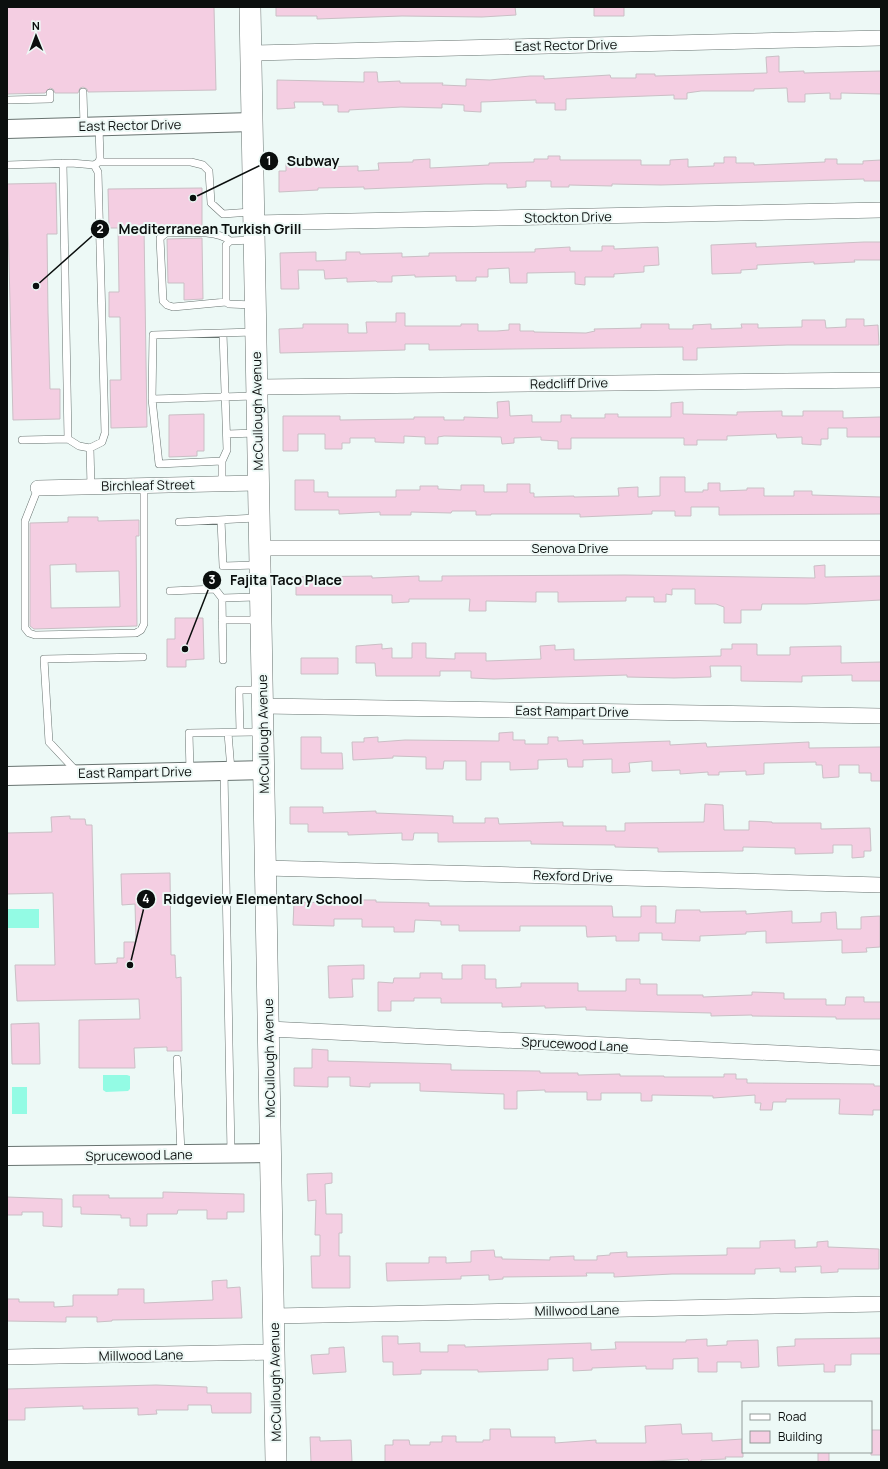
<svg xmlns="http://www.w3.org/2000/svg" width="888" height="1469" font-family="Manrope,sans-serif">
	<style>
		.green { fill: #93fbe4 }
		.building { fill: #f4cee2; stroke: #cabfc5; fill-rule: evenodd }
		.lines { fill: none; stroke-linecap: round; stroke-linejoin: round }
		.service-casing { stroke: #687370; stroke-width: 8 }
		.minor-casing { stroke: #687370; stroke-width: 16 }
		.tertiary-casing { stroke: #687370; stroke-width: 20 }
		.secondary-casing { stroke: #687370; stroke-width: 22 }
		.service { stroke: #fff; stroke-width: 7 }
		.minor { stroke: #fff; stroke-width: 15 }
		.tertiary { stroke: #fff; stroke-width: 18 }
		.secondary { stroke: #fff; stroke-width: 21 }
		.labels { text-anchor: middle; stroke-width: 4; stroke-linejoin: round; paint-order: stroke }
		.street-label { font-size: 13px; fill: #0b0f0e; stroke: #edf9f6 }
		.leader { fill: none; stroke: #0b0f0e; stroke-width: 1.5 }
		.callout-dot { fill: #0b0f0e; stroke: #edf9f6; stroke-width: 1.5 }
		.mark-label { font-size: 12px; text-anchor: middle; font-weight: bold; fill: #fff }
		.callout-label { font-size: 14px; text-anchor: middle; font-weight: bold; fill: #0b0f0e; stroke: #edf9f6; stroke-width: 4; stroke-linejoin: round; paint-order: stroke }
	</style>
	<rect width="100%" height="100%" fill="#edf9f6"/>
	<path class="green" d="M39 909V928H7V909Z
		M103 1075H127L130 1076V1089L128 1091 106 1092 103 1090Z
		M12 1087H27V1114H12Z"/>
	<path class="building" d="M7 7H214L216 90 88 92 87 89 83 87 80 88 78 93H55L53 89 50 88 45 93 7 94Z
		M276 7H515L516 15 482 17 402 16 317 19V16H276Z
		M594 7H624V16H594Z
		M779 56V72L804 71V73L881 71V94L841 93V99H830V93L805 94V102H788L787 88 754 89V91H701L687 93V99H674V95L566 99V110H555V103H536V100L481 102V112L464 111V105L442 104V108L401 107 349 110V112H338V105H323V102H294L295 108 277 109V80L364 82V72H377L378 82 400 81V83H443L442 85 466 86V79L490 80 530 76H544V79L610 75 611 78H636V74H655V76L767 73 766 57Z
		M548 156H560V160H641V165H670V160L688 159V167L714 166V163H724V157H736V163H754V165L825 162V159H837V164H863V161L881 160V181H864V179L661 185 612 184V186L569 185V187H551V181H526V187L507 188V184H485L364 189V187L318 188V190L279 192V171H286V163L317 162V167L358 166V171L379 170 378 163 413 162V160L430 159V168L489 165V163L534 162V159H548Z
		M56 183 57 234H47L48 313 50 389H60V419L13 420 7 184Z
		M202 188V228L144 227 147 427 111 428 110 380H121L120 317H109V292H119L118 228H109L108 189Z
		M202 238 203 299 184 300V283H168L167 239Z
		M864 242H881V260H854L855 262 814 264V262L757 265V269L741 270V273L712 274 711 245 756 243V247Z
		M602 246H614V249L658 247 659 265 644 266V272L614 274V277H585V285L575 284V272L527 273V283H510L509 268 488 269V277H476V281H456V276L415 277V275L392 276V282H377L376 281 347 282V278L325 279 324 270H298L299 289H281L280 253 316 252V261L346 260V252H360V254L402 253V257L429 256V253L535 252V249L570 247V251H602Z
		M396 313H405V326H461V324H478V331H497L509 330V324H520V331H534V332L586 333 595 331 594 329 641 328V324H669V329H693V325L711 324V329L742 328 741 324H758V328L802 327V320H825L826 328 846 327V319H864V326L878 325 879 345H787L697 348V360H683V347L429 350V344H405V350L280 353 279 329 303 328V324H348V333H367L366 322H396Z
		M509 401 510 416 532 415V422H561V415H571V418H605V414H618V417H671V403L683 402V414L737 415V412L782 411V416H803V411H843V418L881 417V437H847V428H828V439H821V445L802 444V437L777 438 776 434 727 436V440H697V445H684V438H571V449H558V441L541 440V437L514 438V443L502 444 501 437 444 436 438 437V444H425V437L404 436V443L375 442V438H350V443H342V449H325V434H298V451H283V416H340V420L414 419V417H444V420H464V417L498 418 497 402Z
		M204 414V451H197V456L169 457V415Z
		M660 477H685V492H703V490H708V483H720V491L747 490V488H764V496H794V491H812V495L881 497V514L719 515V507H691V516H675V511H652V514L580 517V514H491V515H476V511H452L451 513 411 512V515H380V512L339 514V510H295V480H314V492H328V497H396V490H420V486H438V489L461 490V485H484V492H507V484H530V493H534V497L574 496V497L619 496 618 488 638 487V497L660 496Z
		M68 517H98V521L139 520V536H136L137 626 34 629 30 626V523L68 522ZM76 564V572L119 571 120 607 51 608 50 565Z
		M825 565V577L881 576V600L806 604H762L761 610H741V623H724V607L716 604H695V589H672V595L666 594V602H654V597H626V601L558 602V592H536V602L486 601V611H469L470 599H409V602L392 603V595H296V577L372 576V578L419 576V581H442V576L625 575 815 578 814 566Z
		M175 618H203L204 659 186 660V667H167V639H175Z
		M412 643H426V658L455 659V653H486V661L541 659 540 646 555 645V650L574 649V660L721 656V649H732V644H757V655H790V647L841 646V663L881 662V681H852V675L802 676V682L741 681V666H710L711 677 674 678 627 677V675L494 679 471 678V671H440V676H376L375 663H356V646L382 644V649L392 648V658H412Z
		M301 658H338V674H301Z
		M513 732V740H525V744H548V737H558V741L583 740V744L670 741V745L706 743 707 747 809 742V748L881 747V781H871V773H859V765H839V777L823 778 822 765H816V762L764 763V774L746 775V771L719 772V775H708V772L680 774V770L652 771V761L629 763 630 772 612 773V759L583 760V767H568L567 759 538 760V769L510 770V762H481V780H466V761H444L443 769H426V757L393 756V758L353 760 352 742H364V738L378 737V742L405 740 499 741V733Z
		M301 737H321V753H342L343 769H301Z
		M705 804 723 805 724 830H749V821L772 822V823H821V829L870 828 871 851H864V857L852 858V845H833V853L795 854V848L743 847V851L658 852V848L615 847V845L531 844V841L438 842V833H414L413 840H402V833L348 835V832H308V824H290V807H323V813L376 811V813L453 816V823H485V818H498L499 824 563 822V826H606V831H625V823L704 822Z
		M70 816V819H85L86 825H92L95 964 117 963V958H124V942H136L135 904 122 905 121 874 170 873 171 955H175L176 978 181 977 182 1051H167V1047L134 1048 135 1068H79V1020L140 1019 139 999 17 1001 15 965H55L53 893 7 894V833L52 832 51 817Z
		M349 900H376V902L429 903V906H612L613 917H641V906H656V923H675L676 910H700V912L746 911V914L792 911V923L821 922V913L836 912 837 929H861V917L880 916V947L866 948 867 952 842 953V940L766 943V931L746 932V934L700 936V941L662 940V933H639V941H616V936L587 937 586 926H520V931H459V925H441V921L415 920 414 932H394V927H362V919H334V926L293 925 294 902 349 903Z
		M364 965V979H352L353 997 329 998 328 966Z
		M462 965H485V979H496V988L521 987V983H578V991H626V979H640V984H657V995H703V997L752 995V992L784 993V999H826V1005H845L846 997H864V1002H881V1019H836V1017L752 1016V1015L711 1016V1013L586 1010V1007L545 1008V1006L502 1007V1003H441V998H414V1001H391V1011H378V982L393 983 394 978H420V973H442V979H462Z
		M39 1023 40 1064H12L11 1024Z
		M312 1049 328 1050V1061L451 1064V1070L540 1071V1073H578V1075L620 1074V1076H664V1077H724V1074H736V1079H747V1083L874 1084V1086H881V1110H873V1115L839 1114 840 1099H786V1102H773L772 1110H760L761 1103H755V1095L713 1098V1096L652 1095V1101H641V1093H601V1100H587V1092H545V1090L517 1091V1109H504V1094L420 1091V1083H370V1087L350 1086V1077H328V1087L294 1086V1068H312Z
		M332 1173V1183L325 1184 326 1214H342V1233H339V1256H350V1288H312L311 1256H320V1235H315L316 1200 308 1201 307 1174Z
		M163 1192 244 1194V1212H227V1219H207V1210H178L177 1214H147V1226H130V1218H121V1215L81 1214V1207H73V1195H109V1198H163Z
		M7 1197 62 1199V1227L43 1226V1212H22V1215H7Z
		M795 1240V1248L817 1247V1242L828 1241V1247L879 1249V1269H838V1272L821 1273V1266L795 1267 796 1272H780V1268L755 1269V1274H672L614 1277V1273H586L587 1276 503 1277V1279L489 1280V1275L461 1276V1279L387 1281 386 1263H429V1257H446V1263L471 1262V1251L494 1250 495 1257H502V1259L550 1260V1257L574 1256V1260H597V1256L610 1255V1253L627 1252V1257L727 1255V1248H760V1241Z
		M227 1280V1288L240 1287 242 1318 112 1320V1321L97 1322V1317H66V1322L7 1321V1299H19V1302H54V1307L73 1306V1295H118V1289H144V1303L213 1300 212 1281Z
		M382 1336H398V1344L420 1343V1352H448V1345H465V1347L591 1343V1350L616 1349 615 1342H686V1340L707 1339V1346L727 1345V1341L758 1340 759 1367 741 1368V1362H717V1372H698V1358L673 1359V1369H646V1366L592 1368V1370L573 1371V1358L548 1359V1370L478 1372V1370H421V1374L393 1375V1362H383Z
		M881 1338V1354H851V1365H835V1372H824V1364L778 1366 777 1347 795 1346V1339Z
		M344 1347 346 1372 313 1374 311 1355 329 1354V1348Z
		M156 1385 207 1387V1393H251V1413H212L211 1405H188V1410H156L157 1414 138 1415V1408L83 1409V1406L25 1408V1420H7V1389Z
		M681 1424 682 1434 712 1433V1441L743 1439V1457H725L726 1459 701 1460V1462H689L688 1459 639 1462H385V1445H393V1440H409L410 1445H430V1442H442V1436H456V1442H483V1440H490V1429H510L511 1437H555V1443L596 1440V1443H646L645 1426Z
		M871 1430H881V1455H871Z
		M310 1437H320V1441L351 1440 352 1462H311Z
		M818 1452H829V1462H818Z"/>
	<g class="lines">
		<defs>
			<path id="service" d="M83 92 84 126
				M7 100 50 99V93
				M99 162H191L203 165 209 171 211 203 223 214 251 212
				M63 163 68 439 79 446 90 448
				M7 165 71 163 94 165 99 162 100 158 99 127
				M230 241C218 229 183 233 166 233L160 238 163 301 167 305 173 307 226 302V245L230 241 252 240
				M226 302 229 304 253 305
				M152 399 255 396
				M227 434 257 433
				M22 440 68 439
				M222 461 227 450 223 333
				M222 484V461L159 464 152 399 153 335 254 332
				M91 487 90 448 102 442 105 433 98 172 94 165
				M38 488 25 521V628L29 633 35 635 136 633 141 630 144 624V485
				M221 520 223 566 258 565
				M179 522 257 518
				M170 591 215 589 222 598
				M222 620H260
				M223 660 222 598 259 597
				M240 732 239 690H260
				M228 733 231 770
				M190 771 189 733 260 732
				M224 771 231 1153
				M77 772 49 742 44 659 143 657
				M177 1059 181 1154"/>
			<path id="minor" d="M251 53 881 38
				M254 223 881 210
				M257 387 881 380
				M38 488 259 483
				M260 548H881
				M263 706 881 716
				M266 868 881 885
				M269 1029 881 1058
				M274 1316 881 1304
				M7 1357 275 1352"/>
			<path id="tertiary" d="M7 129 252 122
				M7 776 264 770
				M7 1156 271 1153"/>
			<path id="secondary" d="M250 7 276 1462"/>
		</defs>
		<use href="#service" class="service-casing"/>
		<use href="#minor" class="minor-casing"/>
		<use href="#tertiary" class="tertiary-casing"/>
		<use href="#secondary" class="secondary-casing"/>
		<use href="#service" class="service"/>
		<use href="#minor" class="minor"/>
		<use href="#tertiary" class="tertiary"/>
		<use href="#secondary" class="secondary"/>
	</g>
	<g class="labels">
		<g class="street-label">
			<text transform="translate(566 45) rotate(-1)" y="5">East Rector Drive</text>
			<text transform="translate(130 125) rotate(-1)" y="5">East Rector Drive</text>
			<text transform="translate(568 217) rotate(-1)" y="5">Stockton Drive</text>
			<text transform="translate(569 383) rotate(-1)" y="5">Redcliff Drive</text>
			<text transform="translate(257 411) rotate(-91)" y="5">McCullough Avenue</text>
			<text transform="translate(148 485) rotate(-1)" y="5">Birchleaf Street</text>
			<text x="570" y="553">Senova Drive</text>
			<text transform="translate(572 711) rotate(1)" y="5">East Rampart Drive</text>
			<text transform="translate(263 734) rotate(-91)" y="5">McCullough Avenue</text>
			<text transform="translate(135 772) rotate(-1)" y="5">East Rampart Drive</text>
			<text transform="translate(573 876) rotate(2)" y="5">Rexford Drive</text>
			<text transform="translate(575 1044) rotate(3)" y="5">Sprucewood Lane</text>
			<text transform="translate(269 1058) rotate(-91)" y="5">McCullough Avenue</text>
			<text transform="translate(139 1155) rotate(-1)" y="5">Sprucewood Lane</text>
			<text transform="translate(577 1310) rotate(-1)" y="5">Millwood Lane</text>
			<text transform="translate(141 1355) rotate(-1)" y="5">Millwood Lane</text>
			<text transform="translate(275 1382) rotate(-91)" y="5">McCullough Avenue</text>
		</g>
	</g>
	<path class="leader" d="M193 198L269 161M36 286L100 229M185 649L212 580M130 965L146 899"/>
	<g class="callout-dot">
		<circle cx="193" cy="198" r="4"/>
		<circle cx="36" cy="286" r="4"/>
		<circle cx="185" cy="649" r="4"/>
		<circle cx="130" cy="965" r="4"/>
		<circle cx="269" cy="161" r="10"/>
		<circle cx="100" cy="229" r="10"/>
		<circle cx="212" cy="580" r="10"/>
		<circle cx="146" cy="899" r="10"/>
	</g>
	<g class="mark-label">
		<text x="269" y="165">1</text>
		<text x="100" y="233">2</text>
		<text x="212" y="584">3</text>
		<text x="146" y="903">4</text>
	</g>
	<g class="callout-label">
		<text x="313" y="166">Subway</text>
		<text x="210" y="234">Mediterranean Turkish Grill</text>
		<text x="286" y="585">Fajita Taco Place</text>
		<text x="263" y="904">Ridgeview Elementary School</text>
	</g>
	<rect width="888" height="1469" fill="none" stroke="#0b0f0e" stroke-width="16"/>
	<rect x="742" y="1401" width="130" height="52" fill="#edf9f6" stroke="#939b99"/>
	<rect x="750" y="1414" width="20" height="6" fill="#ffffff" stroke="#939b99"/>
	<text x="778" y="1421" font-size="12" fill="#0b0f0e">Road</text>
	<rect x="750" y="1431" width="20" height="12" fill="#f4cee2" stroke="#939b99"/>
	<text x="778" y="1441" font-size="12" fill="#0b0f0e">Building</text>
	<g transform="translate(36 36) rotate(359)" stroke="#edf9f6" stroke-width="3" paint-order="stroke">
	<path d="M0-3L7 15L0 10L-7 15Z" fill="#0b0f0e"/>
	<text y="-6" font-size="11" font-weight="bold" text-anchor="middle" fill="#0b0f0e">N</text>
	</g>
</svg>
